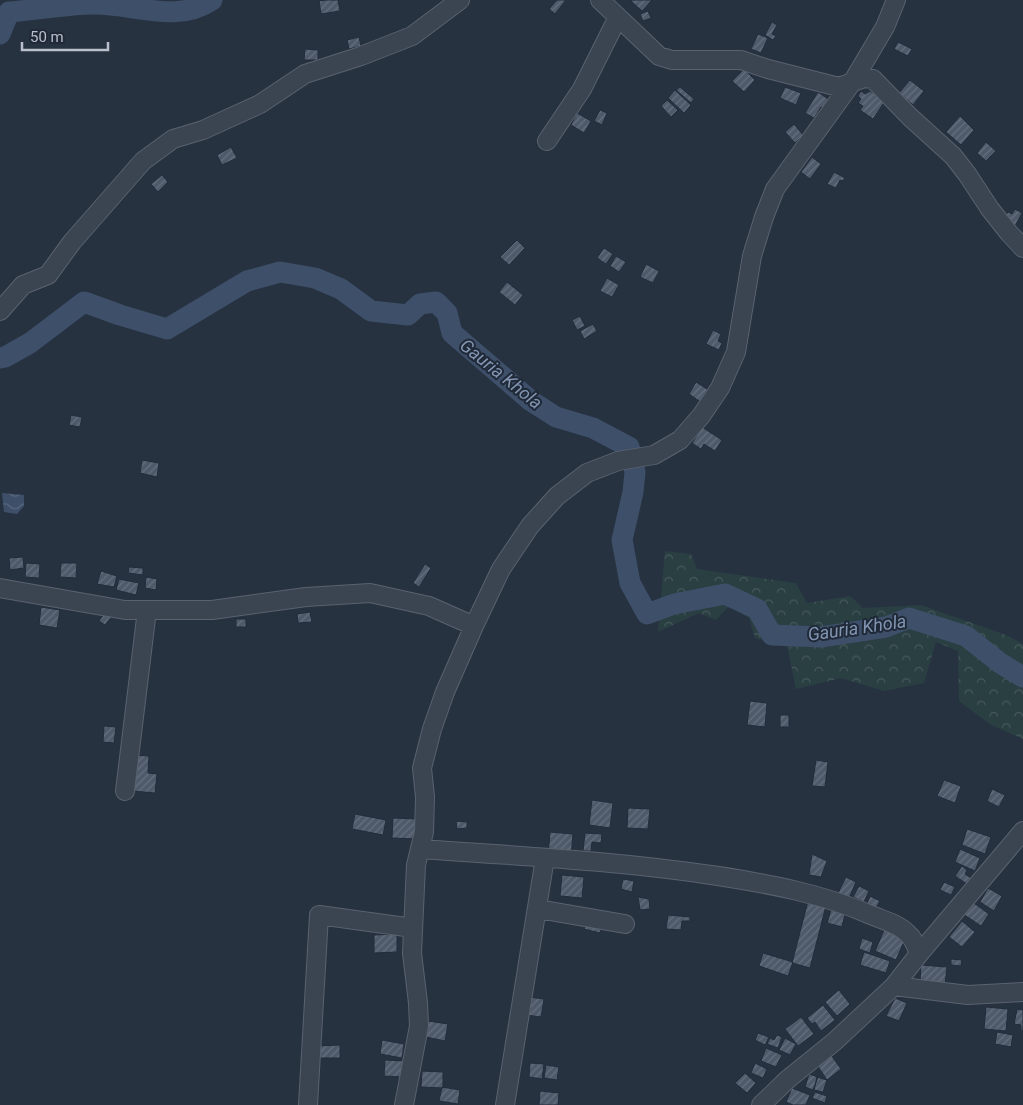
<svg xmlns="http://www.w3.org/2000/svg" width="1023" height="1105" font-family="Roboto,sans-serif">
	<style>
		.forest { fill: url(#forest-crowns) }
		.water { fill: url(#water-waves) }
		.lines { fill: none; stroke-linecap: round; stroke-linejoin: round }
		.river { stroke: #3e4f6a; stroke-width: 21 }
		.building { fill: url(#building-hatch); stroke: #222b39 }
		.minor-casing { stroke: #5a626f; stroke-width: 20 }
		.minor { stroke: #3b4451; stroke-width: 18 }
		.labels { text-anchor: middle; stroke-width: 4; stroke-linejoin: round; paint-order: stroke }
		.water-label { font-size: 18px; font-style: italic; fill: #8195b2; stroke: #202937 }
	</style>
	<defs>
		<pattern id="forest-crowns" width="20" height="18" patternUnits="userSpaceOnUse" patternTransform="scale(1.25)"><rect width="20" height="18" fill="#293f42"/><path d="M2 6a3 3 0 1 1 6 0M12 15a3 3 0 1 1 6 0" fill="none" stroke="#46595c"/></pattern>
		<pattern id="water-waves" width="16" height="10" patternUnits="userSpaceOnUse" patternTransform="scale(1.25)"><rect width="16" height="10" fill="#3e4f6a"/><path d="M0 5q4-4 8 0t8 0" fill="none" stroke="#58677e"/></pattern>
		<pattern id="building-hatch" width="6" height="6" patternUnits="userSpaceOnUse" patternTransform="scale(1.25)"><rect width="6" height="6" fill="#4e596a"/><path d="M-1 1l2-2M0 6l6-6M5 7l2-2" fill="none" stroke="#656f7e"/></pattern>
	</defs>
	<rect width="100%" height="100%" fill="#273241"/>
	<path class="forest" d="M665 551 691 554 697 569 796 583 807 603 850 596 863 608 921 605 1006 635 1023 644V739L991 725 959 701 958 651 936 642 924 683 884 691 841 678 796 689 787 646 755 638 749 618 729 606 716 620 699 613 658 632Z"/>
	<path class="water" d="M2 493 24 495V506L17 514 4 512Z"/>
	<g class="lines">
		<path class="river" d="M0 34 9 12C37 10 67 4 95 4 134 4 177 24 212 0
			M0 358 5 357 30 343 84 302 120 315 167 329 247 281 280 272 315 278 341 289 371 311 408 315 420 304 436 302 447 313 452 333 531 401 556 417 593 428 629 447 635 472 633 492 622 540 630 583 647 614 674 604 725 594 757 609 772 635 821 637 886 627 909 618 966 636 1000 663 1023 677"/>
	</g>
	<path class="building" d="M326 0H338L340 11 321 14 319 1Z
		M557 0H566L555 14 549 9Z
		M632 0H652L642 11 631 1Z
		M648 11 651 18 643 21 640 14Z
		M772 22 777 25 772 34 776 36 773 40 765 35Z
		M758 34 768 38 761 53 751 49Z
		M359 37 361 46 349 49 347 40Z
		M898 42 912 49 908 56 894 49Z
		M305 49 318 50V60H304Z
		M744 69 755 80 744 92 732 81Z
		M910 80 924 91 913 105 899 93Z
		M680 87 694 99 691 103 676 90Z
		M785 87 801 93 796 105 780 98Z
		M675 90 691 105 684 113 668 98Z
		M861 91 865 94 870 91 885 101 873 119 860 110 863 106 858 103 861 99 858 96Z
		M818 92 831 101 826 109 821 107 814 118 805 113Z
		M667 100 678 110 671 117 661 106Z
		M600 110 607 113 602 125 594 121Z
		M577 113 591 121 584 133 571 125Z
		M960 116 974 130 961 145 946 132Z
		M794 124 803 135 795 143 785 132Z
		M986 142 996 151 986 161 977 153Z
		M231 147 237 158 222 165 217 155Z
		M812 157 821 164 810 179 801 172Z
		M834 172 845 178 843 181 840 180 836 188 827 184Z
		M162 175 168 182 158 192 151 184Z
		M1015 209 1022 213 1015 226 1003 219 1008 212 1012 214Z
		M517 240 525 248 509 265 500 257Z
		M604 248 613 254 606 264 597 258Z
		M616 256 626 262 619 272 610 266Z
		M646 264 659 271 653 283 640 277Z
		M607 278 619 285 612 297 600 291Z
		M507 282 523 295 515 305 499 292Z
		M580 316 585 326 577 330 572 320Z
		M593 324 597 331 584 339 580 331Z
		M713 330 721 334 718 341 722 343 719 350 706 344Z
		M696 382 710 391 702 403 689 394Z
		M71 415 82 417 80 427 69 425Z
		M702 427 722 440 715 451 704 444 701 449 692 443Z
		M142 460 159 463 157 477 140 473Z
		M23 557 24 568 10 570 9 558Z
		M26 563 40 564 39 578 25 577Z
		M61 563H77L76 578 60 577Z
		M425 564 431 568 419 587 413 583Z
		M129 567 143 568V575L128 573Z
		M101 571 117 576 114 587 97 584Z
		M146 577 157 579 156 590 145 588Z
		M119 579 139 583 136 595 116 590Z
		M41 607 60 610 57 628 39 625Z
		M106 611 113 615 105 625 99 621Z
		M310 612 312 622 298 623 297 614Z
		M236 619H246V627H236Z
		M750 701 767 703 765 727 747 725Z
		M780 715H789V727H780Z
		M104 726 116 727 114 743 103 742Z
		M135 755 149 756 148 773 157 774 155 793 132 791Z
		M816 760 828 762 825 787 812 786Z
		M944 780 961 786 955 803 937 796Z
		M992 789 1005 795 999 807 987 801Z
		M592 800 613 803 610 828 589 825Z
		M628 808 650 809 648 829 627 828Z
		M355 814 386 820 383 835 352 829Z
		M393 818 418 819 417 839 392 838Z
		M456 821 467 822V828L457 829Z
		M967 829 991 837 985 854 962 845Z
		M550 832 573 834 571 858 548 856Z
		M585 833 602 834 601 843 592 842 591 851H583Z
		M960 849 980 858 975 871 955 862Z
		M812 854 827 861 821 877 809 875Z
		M962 866 967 870 965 874 971 878 967 884 955 876Z
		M562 875 584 877 582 898 560 896Z
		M846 877 856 882 849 898 838 893Z
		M623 879 634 881 632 892 621 889Z
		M944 882 955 887 951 895 940 890Z
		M859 886 869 891 864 902 853 897Z
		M988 888 1002 896 994 911 980 902Z
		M870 896 880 901 875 910 866 906Z
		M638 897 649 899 650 909 640 910Z
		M808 901 826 906 810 968 792 963Z
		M971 901 989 914 981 926 963 914Z
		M831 910 845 914 842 927 827 923Z
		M668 915 690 917V921H682L681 930 666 929Z
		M962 921 975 932 962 947 949 937Z
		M586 922 601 924 600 933 584 929Z
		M885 928 906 937 896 960 875 951Z
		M397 934V952L374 953V935Z
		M862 938 873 942 870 953 859 949Z
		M864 952 890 961 886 973 860 965Z
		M763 953 793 962 788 976 759 966Z
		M951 959 962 960 961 966 951 965Z
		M921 965 947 967 945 985 920 983Z
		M839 990 850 1004 837 1016 825 1002Z
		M529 997 544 999 541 1017 526 1015Z
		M895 998 907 1003 899 1021 886 1016Z
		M823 1005 835 1020 821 1031 815 1022 812 1024 807 1018Z
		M986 1007 1008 1009 1006 1031 984 1029Z
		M1017 1009 1023 1010V1031H1021V1025L1014 1024Z
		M801 1017 814 1034 798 1046 785 1029Z
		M428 1021 448 1024 445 1041 426 1037Z
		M997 1032 1013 1035 1011 1047 995 1044Z
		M758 1033 769 1037 765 1045 755 1040Z
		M777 1035 782 1037 778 1048 767 1044 770 1038 774 1040Z
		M785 1038 796 1044 790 1055 779 1050Z
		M382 1040 404 1044 402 1058 380 1054Z
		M340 1045V1058H315V1046Z
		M766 1048 782 1055 776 1067 761 1061Z
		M831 1055 841 1069 827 1080 817 1065Z
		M385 1060 405 1061 404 1077 384 1076Z
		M530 1063 544 1064 542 1079 529 1077Z
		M755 1063 767 1069 763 1078 751 1073Z
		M546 1065 559 1067 557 1080 544 1078Z
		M422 1071 443 1072V1088L421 1087Z
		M745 1073 756 1083 747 1093 735 1083Z
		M809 1074 818 1077 813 1090 805 1087Z
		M817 1077 827 1080 823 1092 814 1090Z
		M442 1087 460 1090 458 1104 439 1101Z
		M792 1088 810 1095 806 1105H793L786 1102Z
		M540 1091 559 1093 558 1105H539Z
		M815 1092 827 1096 825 1103 812 1098Z"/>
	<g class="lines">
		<defs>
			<path id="minor" d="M600 0 659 56 672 60H741L768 69 839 87 864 78 873 79 910 117 953 156 967 174 990 209 1009 233 1023 248
				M547 141 582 89 618 17
				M0 311 23 285 48 275 72 242 143 161 173 139 203 130 260 104 305 74 361 56 412 36 460 0
				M0 588 125 610H212L306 597 370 593 429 606 474 626
				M125 791 147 610
				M421 849C520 856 620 861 718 876 770 884 823 894 871 915 883 920 899 924 908 934 914 939 916 946 919 954
				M538 909 625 924
				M894 986 968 995 1023 992
				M308 1105 319 915 413 928
				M404 1105 419 1026 418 1003 412 953 416 865 424 832 425 797 422 768 432 729 445 692 474 626 501 569 530 526 557 496 587 473 618 461 654 455 680 440 701 416 720 388 736 352 752 256 764 217 775 189 853 81 885 27 896 0
				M505 1105 545 858
				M761 1105 788 1079 834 1042 894 986 919 954 1023 831"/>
		</defs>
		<use href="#minor" class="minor-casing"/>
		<use href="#minor" class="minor"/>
	</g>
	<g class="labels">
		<g class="water-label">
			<text transform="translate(501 374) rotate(39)" y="6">Gauria Khola</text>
			<text transform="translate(857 628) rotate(-8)" y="6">Gauria Khola</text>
		</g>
	</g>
	<path d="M22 42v8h86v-8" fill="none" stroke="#b9bfcb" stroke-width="2.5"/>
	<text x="30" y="42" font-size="15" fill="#b9bfcb" stroke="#202937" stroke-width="4" paint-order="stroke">50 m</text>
</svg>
